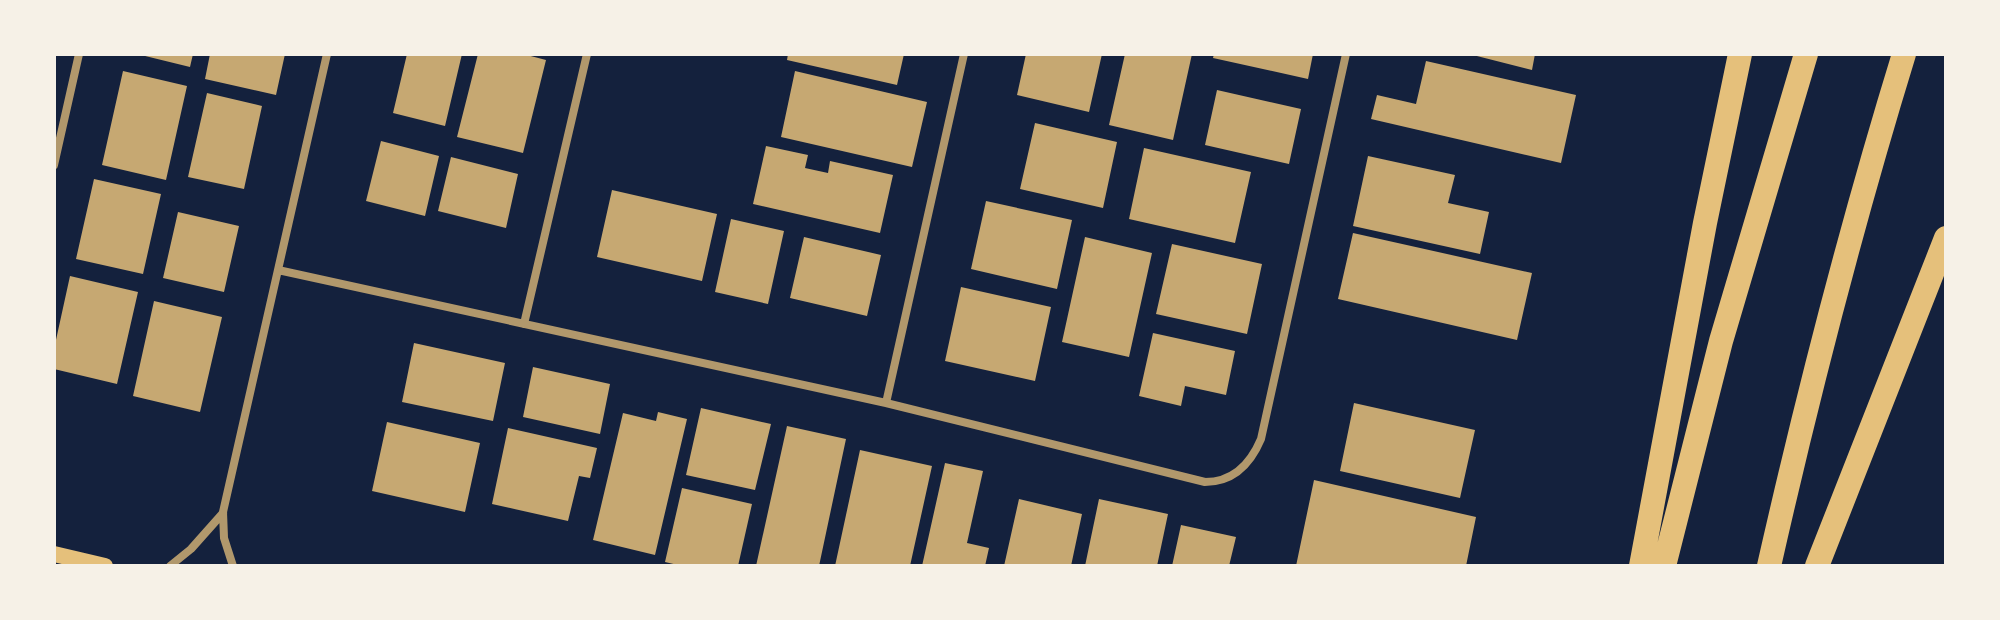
<svg xmlns="http://www.w3.org/2000/svg" width="2000" height="620" font-family="'Archivo Narrow',sans-serif">
	<style>
		.building { fill: #c6a872 }
		.lines { fill: none; stroke-linecap: round; stroke-linejoin: round }
		.minor { stroke: #b1986c; stroke-width: 8 }
		.secondary { stroke: #e5c07b; stroke-width: 16 }
		.motorway { stroke: #e5c07b; stroke-width: 24 }
	</style>
	<rect width="100%" height="100%" fill="#14213d"/>
	<path class="building" d="M137 54H193L190 67Z
		M210 54H285L276 95 205 79Z
		M407 54H462L445 126 393 113Z
		M478 54H523L546 60 523 153 457 137Z
		M788 54H904L897 85 787 60Z
		M1026 54H1102L1089 112 1017 95Z
		M1125 54H1192L1173 140 1109 125Z
		M1214 54H1313L1308 79 1213 58Z
		M1469 54H1535L1532 70Z
		M1426 61 1576 95 1561 163 1371 119 1377 95 1416 104Z
		M123 71 187 86 166 180 102 165Z
		M795 71 927 102 912 167 781 137Z
		M1217 90 1301 109 1289 164 1205 145Z
		M207 93 262 106 244 189 188 177Z
		M1035 123 1117 142 1103 208 1020 189Z
		M381 141 439 156 425 216 366 201Z
		M766 146 808 155 805 168 828 173 830 161 893 175 880 233 753 204Z
		M1144 148 1251 172 1235 243 1129 219Z
		M1368 156 1455 175 1448 203 1489 212 1480 254 1353 226Z
		M451 157 518 174 506 228 438 211Z
		M94 179 161 194 143 274 76 259Z
		M612 190 717 214 702 281 597 257Z
		M986 201 1072 220 1057 289 971 269Z
		M178 212 239 226 224 292 163 278Z
		M731 219 784 231 768 304 715 292Z
		M1353 233 1532 273 1517 340 1338 299Z
		M804 237 881 255 867 316 790 298Z
		M1085 237 1152 253 1129 357 1062 342Z
		M1172 244 1262 264 1247 334 1156 314Z
		M70 276 138 292 117 384 54 369V349Z
		M961 287 1051 307 1035 381 945 361Z
		M154 301 222 317 200 412 133 396Z
		M1153 333 1235 351 1226 395 1185 386 1181 406 1139 396Z
		M414 343 505 363 493 421 402 402Z
		M533 367 610 384 600 434 523 417Z
		M1354 403 1475 430 1460 498 1340 471Z
		M701 408 771 424 755 490 686 475Z
		M658 412 687 419 655 555 593 540 623 413 656 421Z
		M387 422 480 443 465 512 372 491Z
		M787 426 846 439 819 566H756Z
		M508 428 597 448 590 478 579 476 568 521 492 504Z
		M860 450 932 466 910 566H835Z
		M945 463 983 471 967 543 989 548 985 566H922Z
		M1314 480 1476 517 1466 566H1296Z
		M682 488 752 504 738 566H682L665 562Z
		M1019 499 1082 514 1071 566H1004Z
		M1099 499 1168 514 1157 566H1085Z
		M1181 525 1236 537 1229 566H1172Z"/>
	<g class="lines">
		<path class="minor" d="M54 165 79 54
			M278 270 886 403 1205 482C1233 482 1250 465 1261 439L1346 54
			M524 324 587 54
			M886 403 964 54
			M170 566 191 549 223 513
			M233 566 224 538 223 512 327 54"/>
		<path class="secondary" d="M54 554 105 566"/>
		<path class="motorway" d="M1641 566 1705 223 1740 54
			M1664 566 1721 341 1806 54
			M1769 566C1808 394 1852 223 1904 54
			M1817 566 1946 238"/>
	</g>
	<rect width="2000" height="620" fill="none" stroke="#f6f1e7" stroke-width="112"/>
</svg>
